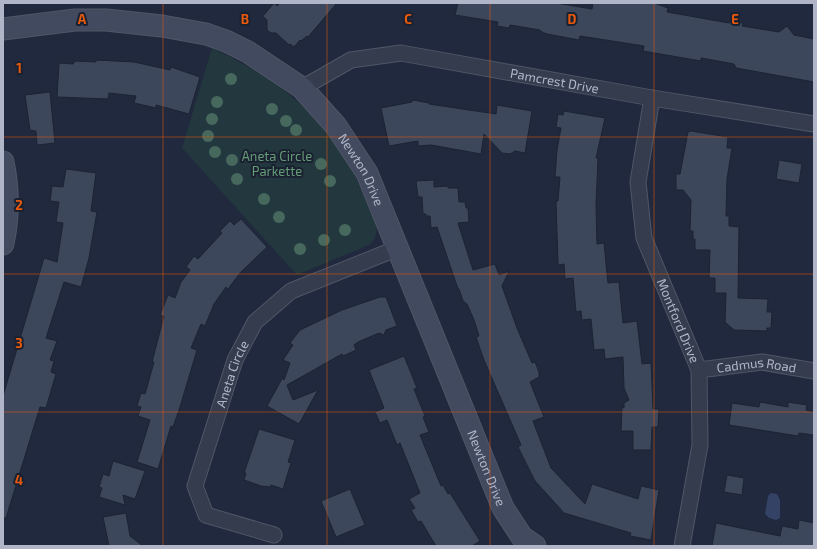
<svg xmlns="http://www.w3.org/2000/svg" width="817" height="549" font-family="'Exo 2',sans-serif">
	<style>
		.green { fill: #23373e }
		.water { fill: #334265 }
		.building { fill: #3c475c; stroke: #1c2333 }
		.lines { fill: none; stroke-linecap: round; stroke-linejoin: round }
		.street-casing { stroke: #505667; stroke-width: 17 }
		.secondary-casing { stroke: #505667; stroke-width: 23 }
		.street { stroke: #343c4d; stroke-width: 15 }
		.secondary { stroke: #424a60; stroke-width: 21 }
		.tree { fill: #46685d }
		.grid { fill: none; stroke: #e8590c; stroke-width: 1; stroke-opacity: 0.55 }
		.labels { text-anchor: middle; stroke-width: 4; stroke-linejoin: round; paint-order: stroke }
		.street-label { font-size: 13px; fill: #b0b6c8; stroke: #1a2131 }
		.park-label { font-size: 13px; fill: #659b77; stroke: #1a2131 }
		.grid-label { font-size: 13px; text-anchor: middle; font-weight: bold; fill: #e8590c; stroke: #1a2131; stroke-width: 4; stroke-linejoin: round; paint-order: stroke }
	</style>
	<rect width="100%" height="100%" fill="#20293d"/>
	<path class="green" d="M212 48C291 86 328 119 367 199 374 214 384 232 369 245L297 275 182 148Z"/>
	<path class="water" d="M771 493 777 494 780 500V518L776 520 769 518 765 514 768 496Z"/>
	<path class="building" d="M274 3 277 6 280 3H337L308 37 307 36 301 41 300 40 294 47 290 44 289 45 276 33H271L267 30V20L263 16Z
		M458 3H556L592 9 593 3H654L668 8 667 12 729 23V21L743 23 742 26 779 32 787 26 794 35 814 39V82L736 68 734 64 701 58V61L643 51 644 46 580 36 579 40 547 34 540 31V30L510 25 509 28 497 26 498 22 455 15Z
		M96 60 134 62 170 70 171 67 200 77 189 114 156 105V108L134 103 136 96 109 93 108 99 57 97 59 63 73 64 75 61 96 62Z
		M50 92 55 143 37 145 36 131 30 130 25 95Z
		M413 100 429 103V104L496 114 497 105 532 111 525 153 515 151 510 154 502 153 484 134 481 154 431 145 418 146V141L389 146 381 108 412 102Z
		M564 111 605 118 596 158H598L596 205 597 244 604 243 608 283 619 282 623 323 637 321 642 364 651 363 653 409H659L658 427H652L651 450H633V431H621L622 407 624 408V403L629 400 624 388 623 357 605 359 604 349 594 350 591 319 582 320 581 311 576 312 573 278 565 279 564 264 558 265 556 201H558L560 177H555L557 150 561 128 556 127 558 114 563 115Z
		M691 131 728 137 727 148H732L727 179 726 216H729V226L739 227 738 298 768 299 767 312H772L771 328H767V331L734 330 725 322 726 293H715V278H709L710 250H695V239H693V231H690L691 200 683 190H676V174H680L688 132Z
		M779 160 802 164 799 183 776 179Z
		M66 169 96 173 91 211 97 212 89 258 81 287 64 282 46 338 57 341 50 360 54 361 51 372 56 374 46 408 40 407 6 518H3V396L44 258 57 262 63 223 56 222 59 202 50 201 52 186 63 187Z
		M434 180V187L448 186V188H458L459 202H465L466 208H468L469 222 458 223 473 270 495 264 499 275 509 271 502 286 517 328 532 363 535 362 539 372V377L530 382 544 417 533 421 551 468 585 504 592 484 638 499 641 486 659 490 651 540 630 536 631 533 564 513 535 481 518 447 521 445 484 360 476 337 479 336 474 320 467 304 463 301 459 289H458L437 227 431 228 430 216H426V214H423L422 197H418L416 181Z
		M241 219 267 247 240 273 228 289 226 287 214 304 205 326 201 324 191 348 197 350 180 407 173 427 171 426 158 469 137 462 150 420 138 416 141 407 137 406 141 393 145 394 154 362H152L164 316 160 315 168 295 175 298 181 282 190 270 186 267 194 256 198 259 222 233 220 231 230 221 234 225Z
		M380 297H386L397 326 386 330 384 335 379 333 358 342 354 345 356 350 343 356 342 354 287 385 293 400 318 390 299 424 267 406 283 377 284 380 290 363 283 360 293 345 290 343 300 330 342 310Z
		M404 356 417 388 414 389 425 416 423 417 429 432 420 435 441 486 443 485 448 494 450 493 480 541 472 546H436L421 521 418 522 411 510 415 508 409 499 420 493 400 443 397 445 387 420 380 423 375 412 384 408 369 370Z
		M760 402 788 407V402L807 405 806 410 814 412V435L799 433 798 436 729 425 732 403 759 407Z
		M259 429 295 440 288 462 291 463 283 489 271 485 270 487 261 486 244 480 246 473H244Z
		M113 461 145 471 135 499 123 495 125 505 99 497 102 488 99 487 103 474 109 476Z
		M727 475 744 478 742 495 724 492Z
		M350 489 365 525 336 537 321 501Z
		M126 513 130 536 143 546H109L103 517Z
		M799 520 814 523V546H712L716 523 780 536 782 526 798 529Z"/>
	<g class="lines">
		<defs>
			<g id="street">
				<path id="s1" d="M302 88 351 60 401 53 652 98 814 124"/>
				<path id="s2" d="M652 98 638 182 644 238 699 370 700 445 682 546"/>
				<path id="s3" d="M699 370 762 362 814 371"/>
				<path id="s4" d="M274 535 206 515 195 486 235 360 255 322 291 291 398 248"/>
			</g>
			<g id="secondary">
				<path id="s5" d="M3 29 75 20H106L162 26 206 34 226 41 248 52 302 88 336 126 367 173 503 508 522 537 535 546"/>
				<path d="M3 162C9 190 9 215 3 244"/>
			</g>
		</defs>
		<use href="#street" class="street-casing"/>
		<use href="#secondary" class="secondary-casing"/>
		<use href="#street" class="street"/>
		<use href="#secondary" class="secondary"/>
	</g>
	<g class="tree">
		<circle cx="231" cy="79" r="6"/>
		<circle cx="217" cy="102" r="6"/>
		<circle cx="272" cy="109" r="6"/>
		<circle cx="212" cy="119" r="6"/>
		<circle cx="286" cy="121" r="6"/>
		<circle cx="296" cy="130" r="6"/>
		<circle cx="208" cy="136" r="6"/>
		<circle cx="215" cy="152" r="6"/>
		<circle cx="232" cy="160" r="6"/>
		<circle cx="321" cy="164" r="6"/>
		<circle cx="237" cy="179" r="6"/>
		<circle cx="330" cy="181" r="6"/>
		<circle cx="264" cy="199" r="6"/>
		<circle cx="279" cy="217" r="6"/>
		<circle cx="345" cy="230" r="6"/>
		<circle cx="324" cy="240" r="6"/>
		<circle cx="300" cy="249" r="6"/>
	</g>
	<path class="grid" d="M163 3V546M327 3V546M490 3V546M654 3V546M3 137H814M3 274H814M3 412H814"/>
	<g class="labels">
		<g class="street-label">
			<text dy="5" stroke="none"><textPath href="#s1" startOffset="263">Pamcrest Drive</textPath></text>
			<text dy="5" stroke="none"><textPath href="#s5" startOffset="417">Newton Drive</textPath></text>
			<text dy="5" stroke="none"><textPath href="#s2" startOffset="231">Montford Drive</textPath></text>
			<text dy="5" stroke="none"><textPath href="#s3" startOffset="58">Cadmus Road</textPath></text>
			<text dy="5" stroke="none"><textPath href="#s4" startOffset="220">Aneta Circle</textPath></text>
			<text dy="5" stroke="none"><textPath href="#s5" startOffset="741">Newton Drive</textPath></text>
		</g>
		<g class="park-label">
			<text x="277" y="161">Aneta Circle<tspan x="277" dy="15">Parkette</tspan></text>
		</g>
	</g>
	<g class="grid-label">
		<text x="82" y="24">A</text>
		<text x="245" y="24">B</text>
		<text x="408" y="24">C</text>
		<text x="572" y="24">D</text>
		<text x="735" y="24">E</text>
		<text x="19" y="73">1</text>
		<text x="19" y="210">2</text>
		<text x="19" y="348">3</text>
		<text x="19" y="485">4</text>
	</g>
	<rect width="817" height="549" fill="none" stroke="#b0b6c8" stroke-width="8"/>
</svg>
